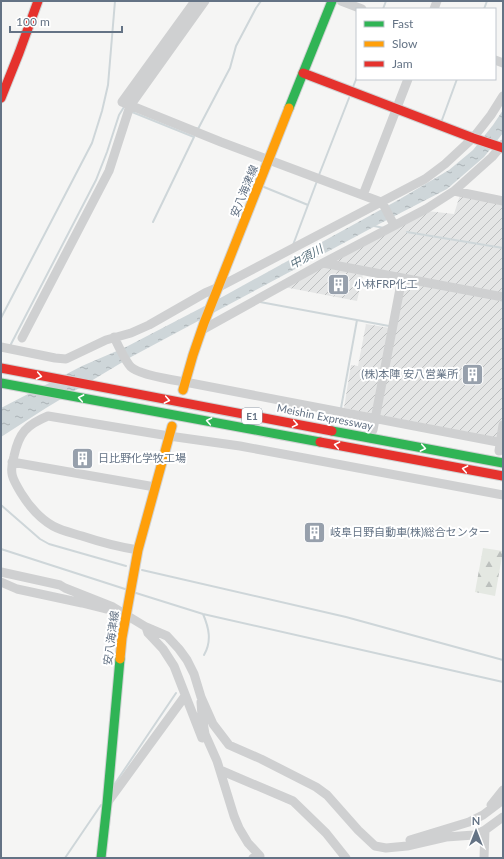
<svg xmlns="http://www.w3.org/2000/svg" width="504" height="859" font-family="Lato,'Noto Sans JP',sans-serif">
	<style>
		.industrial { fill: url(#industrial-furrows) }
		.forest { fill: url(#forest-firs) }
		.water { fill: url(#water-ripples) }
		.lines { fill: none; stroke-linecap: round; stroke-linejoin: round }
		.stream { stroke: #ced6d9; stroke-width: 2 }
		.fast-casing { stroke: #d0d2d3; stroke-width: 11 }
		.slow-casing { stroke: #d0d2d3; stroke-width: 11 }
		.jam-casing { stroke: #d0d2d3; stroke-width: 11 }
		.street { stroke: #cfd0d1; stroke-width: 9 }
		.fast { stroke: #30b455; stroke-width: 9 }
		.slow { stroke: #ff9f0a; stroke-width: 9 }
		.jam { stroke: #e5322d; stroke-width: 9 }
		.oneway { stroke: #fff }
		.labels { text-anchor: middle; stroke-width: 4; stroke-linejoin: round; paint-order: stroke }
		.shield { fill: #fff; stroke: #929daa; stroke-width: 1 }
		.shield-label { font-size: 10px; font-weight: bold; fill: #647385 }
		.street-label { font-size: 11px; fill: #647385; stroke: #fff }
		.poi-label { font-size: 11px; fill: #647385; stroke: #fff; text-anchor: start }
		.water-label { font-size: 12px; font-style: italic; fill: #5f7682; stroke: #fff }
	</style>
	<defs>
		<pattern id="industrial-furrows" width="10" height="10" patternUnits="userSpaceOnUse"><rect width="10" height="10" fill="#e4e5e5"/><path d="M-1 1l2-2M0 10L10 0M9 11l2-2" fill="none" stroke="#bcbebf"/></pattern>
		<pattern id="forest-firs" width="22" height="20" patternUnits="userSpaceOnUse"><rect width="22" height="20" fill="#e4e8e2"/><path d="M5 1l3.5 6h-7zM16 11l3.5 6h-7z" fill="#bcc0bd"/></pattern>
		<pattern id="water-ripples" width="26" height="14" patternUnits="userSpaceOnUse"><rect width="26" height="14" fill="#ced6d9"/><path d="M2 4q2-2 4 0t4 0M15 11q2-2 4 0t4 0" fill="none" stroke="#abb2b6"/></pattern>
	</defs>
	<rect width="100%" height="100%" fill="#f5f5f4"/>
	<path class="industrial" d="M460 195 503 204V439L344 408 351 365 358 366 366 324 390 328 398 280 363 274 357 301 284 287 427 211 454 214Z"/>
	<path class="forest" d="M483 548 503 551 495 596 475 592Z"/>
	<path class="water" d="M503 110V133L484 157 447 189 381 223 131 357 46 408 1 437V408L82 366 126 347 224 296 400 199 449 170 473 150 493 125Z"/>
	<g class="lines">
		<path class="stream" d="M383 9 386 1
			M484 9 487 1
			M353 87 357 77
			M132 112 194 137 153 222
			M442 120 457 79
			M196 128 198 129 230 68 236 46 256 8 261 1
			M319 175 349 98
			M264 187 308 205 293 245
			M308 205 317 181
			M374 226 384 228
			M407 232 503 248
			M260 302 389 326
			M1 318 92 143 102 111 108 85 115 1
			M10 346 96 180 107 152 119 115 124 107
			M341 408 357 320
			M1 505 40 539 49 544 126 566
			M1 549 125 589
			M142 570 346 617 503 660
			M136 593 203 614 503 682
			M203 614C209 628 212 641 204 655
			M114 785 176 693
			M65 858 101 805"/>
		<defs>
			<path id="fast" d="M289 108 332 1
				M1 383 320 442
				M332 431 503 463
				M101 858 107 804 120 659"/>
			<path id="slow" d="M183 390 193 355 204 323 289 108
				M120 659 122 638 138 550 172 426"/>
			<path id="jam" d="M303 73 473 138 503 148
				M1 98 19 53 38 1
				M1 368 332 431
				M320 442 503 476"/>
		</defs>
		<use href="#fast" class="fast-casing"/>
		<use href="#slow" class="slow-casing"/>
		<use href="#jam" class="jam-casing"/>
		<path class="street" d="M195 1 122 102 221 142 381 202 383 204 393 223
			M341 1 362 9
			M434 9 437 1
			M495 60 503 63
			M454 191 492 157 503 144
			M363 195 408 79
			M323 263 503 297
			M202 330 323 263 426 209 454 191 503 201
			M114 337C118 345 125 361 131 367 139 375 173 380 185 382L503 443
			M22 338 109 171 130 106 205 1
			M1 347 55 358 66 359 106 340 131 333 149 325 205 293 219 287 425 179 445 164 473 138 491 115 503 96
			M373 430 402 278
			M499 451 503 425
			M12 462 155 487
			M138 550C119 547 100 542 82 536 72 533 62 531 53 526 39 518 29 506 21 493 12 478 9 473 14 456 19 433 26 425 48 416L169 436 240 446 503 495
			M1 572 60 585 65 588 113 607 146 627 167 636 179 649 187 660 194 674 201 697 213 724 229 745 261 759 316 787 327 795 358 830 375 846 386 848 407 846 446 837 474 835 485 830 484 858
			M1 582 17 589 82 603 106 609
			M146 627 148 633 163 649 174 666 202 738
			M201 702 202 716 205 734 217 761 234 816 239 828 248 843 260 856 253 858
			M220 770 293 801 326 833 346 858
			M107 803 185 696
			M491 805 503 790
			M485 830 503 817
			M410 840 469 822 483 815 503 800"/>
		<use href="#fast" class="fast"/>
		<use href="#slow" class="slow"/>
		<use href="#jam" class="jam"/>
	</g>
	<defs><path id="oneway-chevron" d="M-2-3.5L2.5 0L-2 3.5" fill="none" stroke-width="1.6" stroke-linecap="round" stroke-linejoin="round"/></defs>
	<g class="oneway">
		<use href="#oneway-chevron" transform="translate(39 376) rotate(11)"/>
		<use href="#oneway-chevron" transform="translate(81 398) rotate(-169)"/>
		<use href="#oneway-chevron" transform="translate(167 400) rotate(11)"/>
		<use href="#oneway-chevron" transform="translate(209 421) rotate(-169)"/>
		<use href="#oneway-chevron" transform="translate(295 424) rotate(11)"/>
		<use href="#oneway-chevron" transform="translate(337 445) rotate(-169)"/>
		<use href="#oneway-chevron" transform="translate(423 448) rotate(11)"/>
		<use href="#oneway-chevron" transform="translate(465 469) rotate(-169)"/>
	</g>
	<defs>
		<symbol id="building-square" viewBox="-11 -11 22 22"><rect x="-9" y="-9" width="18" height="18" rx="4" fill="#97a0ac" stroke="#fff"/><path d="M-4-6H4V6H1V3H-1V6H-4ZM-2.5-4.3h1.7v1.8h-1.7ZM.8-4.3h1.7v1.8H.8ZM-2.5-1h1.7V.8h-1.7ZM.8-1h1.7V.8H.8Z" fill="#fff"/></symbol>
	</defs>
	<g fill-rule="evenodd">
		<use href="#building-square" x="326" y="272" width="25" height="25"/>
		<use href="#building-square" x="460" y="362" width="25" height="25"/>
		<use href="#building-square" x="70" y="446" width="25" height="25"/>
		<use href="#building-square" x="302" y="520" width="25" height="25"/>
	</g>
	<g class="labels">
		<rect class="shield" x="242" y="408" width="20" height="16" rx="3"/>
		<g class="shield-label">
			<text x="252" y="420">E1</text>
		</g>
		<g class="street-label">
			<text transform="translate(244 191) rotate(-68)" y="4">安八海津線</text>
			<text transform="translate(325 417) rotate(11)" y="4">Meishin Expressway</text>
			<text transform="translate(111 638) rotate(-82)" y="4">安八海津線</text>
		</g>
		<g class="poi-label">
			<text x="354" y="288">小林FRP化工</text>
			<text x="458" y="378" text-anchor="end">(株)本陣 安八営業所</text>
			<text x="98" y="462">日比野化学牧工場</text>
			<text x="330" y="536">岐阜日野自動車(株)総合センター</text>
		</g>
		<g class="water-label">
			<text transform="translate(306 257) rotate(-29)" y="4">中須川</text>
		</g>
	</g>
	<rect width="504" height="859" fill="none" stroke="#647385" stroke-width="4"/>
	<rect x="356" y="8" width="140" height="72" fill="#ffffff" stroke="#c1c7ce"/>
	<rect x="364" y="21" width="20" height="6" fill="#30b455" stroke="#c1c7ce"/>
	<text x="392" y="28" font-size="12" fill="#647385">Fast</text>
	<rect x="364" y="41" width="20" height="6" fill="#ff9f0a" stroke="#c1c7ce"/>
	<text x="392" y="48" font-size="12" fill="#647385">Slow</text>
	<rect x="364" y="61" width="20" height="6" fill="#e5322d" stroke="#c1c7ce"/>
	<text x="392" y="68" font-size="12" fill="#647385">Jam</text>
	<g transform="translate(476 831)" stroke="#ffffff" stroke-width="3" paint-order="stroke">
	<path d="M0-3L7 15L0 10L-7 15Z" fill="#647385"/>
	<text y="-6" font-size="11" font-weight="bold" text-anchor="middle" fill="#647385">N</text>
	</g>
	<path d="M10 26v6h112v-6" fill="none" stroke="#647385" stroke-width="2"/>
	<text x="16" y="26" font-size="12" fill="#647385" stroke="#ffffff" stroke-width="3" paint-order="stroke">100 m</text>
</svg>
